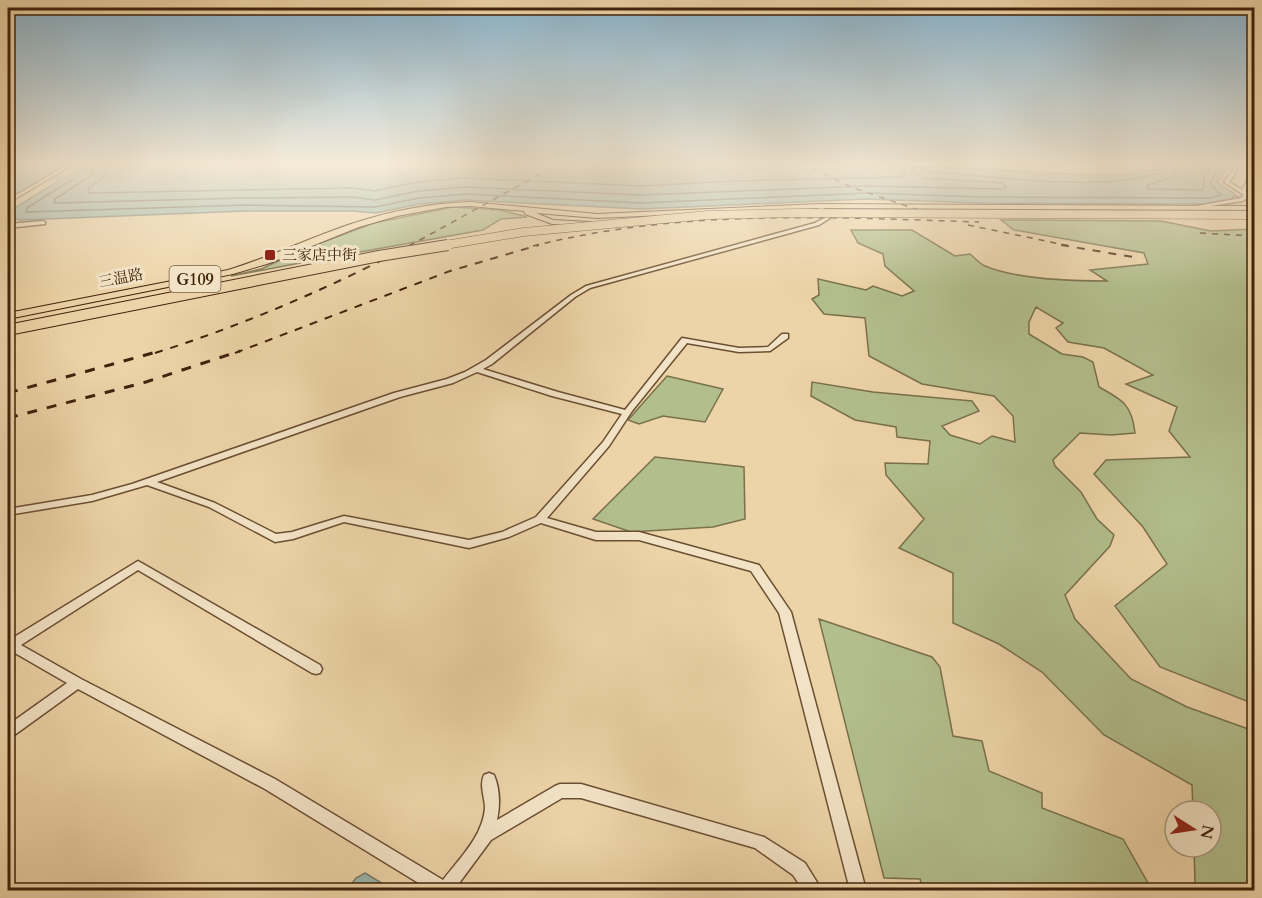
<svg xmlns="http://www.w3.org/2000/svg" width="1262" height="898" font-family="Cardo,'Noto Serif SC',serif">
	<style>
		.green { fill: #b2be8c; stroke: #79704c; stroke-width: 1.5 }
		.water { fill: #9ab7ad; stroke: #767c6c; stroke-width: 1.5 }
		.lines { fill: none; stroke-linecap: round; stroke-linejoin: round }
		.shore { stroke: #6d6d5c; stroke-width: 1.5 }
		.stream { stroke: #767c6c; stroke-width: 1.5 }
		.river { fill: #9ab7ad; fill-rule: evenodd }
		.minor-casing { stroke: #6b4f32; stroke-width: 3 }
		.highway-casing { stroke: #40230b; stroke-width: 2 }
		.minor { fill: #f3e3c6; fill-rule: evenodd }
		.highway { fill: #edd4a8; fill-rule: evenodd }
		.rail-far2 { stroke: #40230b; stroke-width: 1.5; stroke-dasharray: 6 6; stroke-linecap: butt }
		.rail-far1 { stroke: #40230b; stroke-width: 2; stroke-dasharray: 8 8; stroke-linecap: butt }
		.rail { stroke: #40230b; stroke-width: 3; stroke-dasharray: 10 10; stroke-linecap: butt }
		.highway-bridge-far1-casing { stroke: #40230b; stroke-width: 9; stroke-linecap: butt }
		.highway-bridge-casing { stroke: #40230b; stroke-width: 12; stroke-linecap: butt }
		.highway-bridge-far1 { stroke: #edd4a8; stroke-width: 8 }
		.highway-bridge { stroke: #edd4a8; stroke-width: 10 }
		.poi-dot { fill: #8f2418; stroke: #f3e3c6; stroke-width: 2 }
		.labels { text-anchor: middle; stroke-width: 6; stroke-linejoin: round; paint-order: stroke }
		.far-poi-label { font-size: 15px; fill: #40230b; stroke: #f3e3c6; text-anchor: start }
		.far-street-label { font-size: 15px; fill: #40230b; stroke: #f3e3c6 }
		.shield { fill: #f3e3c6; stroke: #765d43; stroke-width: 1.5 }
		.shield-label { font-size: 16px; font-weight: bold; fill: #40230b }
	</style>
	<rect width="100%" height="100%" fill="#edd4a8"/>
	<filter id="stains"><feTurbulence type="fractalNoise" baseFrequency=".00333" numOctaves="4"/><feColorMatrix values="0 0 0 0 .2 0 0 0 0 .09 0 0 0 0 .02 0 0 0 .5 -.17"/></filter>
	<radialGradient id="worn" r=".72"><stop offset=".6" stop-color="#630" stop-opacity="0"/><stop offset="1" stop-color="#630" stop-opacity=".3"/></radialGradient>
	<path class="green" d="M453 207 501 210 527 217 501 219 483 230 332 257 296 252 374 223Z
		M1001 220 1161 221 1211 231 1254 229V704L1160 667 1115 606 1167 564 1143 527 1094 474 1106 460 1190 457 1169 431 1177 407 1126 384 1153 375 1104 348 1068 342 1056 328 1063 323 1036 307 1029 322V334L1062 354 1083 357 1093 362 1099 387C1123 400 1132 405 1135 433L1111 435 1080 433 1053 460 1055 466 1081 492 1097 519 1114 535 1110 546 1065 595 1075 619 1131 679 1187 707 1254 731V890H1188L1195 882 1194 847H1211V811H1193L1192 785 1104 735 1042 672 999 644 953 623V573L899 548 924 519 886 475 885 463 928 464 930 441 897 437 896 427 855 420 811 396 812 382 873 392 972 401 979 411 942 426 950 435 980 444 992 436 1015 442 1013 416 994 396 922 384 869 356 865 318 824 314 812 299 819 295 818 279 866 290 873 286 902 296 914 291 885 266 883 254 858 243 851 230H912L955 256 970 254C975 258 980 264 985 266 1016 279 1074 281 1107 281L1090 270 1148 264 1144 253 1014 230Z
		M289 256 321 259 231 276 261 269Z
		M667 376 723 389 705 422 663 416 639 424 628 420Z
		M655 457 744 467 745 519 713 527 631 532 593 519Z
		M819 619 932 657 940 667 953 736 982 741 989 771 1042 793V808L1123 839 1152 890H923L920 879 884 878Z"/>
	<path class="water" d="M8 163H70L8 199Z
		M88 163H875L1085 175 1131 174 1161 169 1168 163H1232L1217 182 1236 195 1227 202 1210 204 981 203 866 199 642 209 466 200 419 204 376 213 352 211H246L20 220 10 217 8 212Z
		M365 873 393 890H347L356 878Z"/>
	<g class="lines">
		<path class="shore" d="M90 163 87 170 27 208 26 212 245 205 375 207 419 198 466 194 642 203 866 193 981 197 1210 198 1221 195 1212 186 1211 181 1224 163
			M97 163 92 175 55 199 54 203 245 198 352 197 375 200 418 191 466 187 642 195 866 186 1003 189 1006 187 1003 183 923 178 914 172 912 163
			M107 163 103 177 88 189 89 193 352 188 374 191 417 182 465 178 642 186 734 181 902 177 905 174 903 163
			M920 163 921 169 926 171C992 176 1111 195 1170 169L1171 163
			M1179 163 1172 177 1148 185 1147 189 1203 190 1204 177 1213 163"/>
		<path class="stream" d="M1233 196 1254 199"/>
		<path class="river" d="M85 173 88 174V178L8 185V179Z"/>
		<defs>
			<path id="minor" d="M71 163H75L8 203V200Z
				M1238 163H1242L1229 182 1242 190 1252 171 1254 170V175L1246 191 1249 196 1243 201 1197 208V206L1241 198 1244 195 1224 182Z
				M818 205H822L830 218 819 225 590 288 575 297 492 364 483 369 558 392 625 410 682 338 739 348 768 347 782 334H788V338L770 351 739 352 687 343 632 411 609 446 547 518 596 532H639L759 565 791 612 866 890H850L779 613 751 571 639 540H596L541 523 509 537 469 548 344 522 293 539 275 542 209 507 147 485 92 501 8 515V509L92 495 132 484 394 393 447 379 465 372 486 360 571 295 586 286 815 223 824 218 817 206ZM477 372 552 396 622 414 603 442 536 517 502 532 469 540 344 516 292 532 276 534 215 503 157 482 400 397 453 383Z
				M43 221 45 222V224L8 228V224Z
				M285 252 323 256 326 258 323 260 283 255 282 254Z
				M138 561 320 665 322 669 320 673 316 674 312 673 138 570 21 645 81 679 275 779 443 880C459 859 483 836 485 808 485 797 479 786 484 775L489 773 494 775C500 789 500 806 497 820L555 786 560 784H581L764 837 805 863 818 884 820 890H803L793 875 755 848 581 798H562L491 840 454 890H430L265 789 78 689 13 736 8 738V725L67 683 8 649V638L11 639Z"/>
			<path id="highway" d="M471 202 597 214 820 204 1254 206V210L820 208 597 218 536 213 553 220 591 222V226H588L552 224 525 214 524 211 471 206 446 207 397 216 359 227 270 263 233 274 8 319V313L228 270C271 257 311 237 354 223 391 211 431 203 471 202Z"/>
		</defs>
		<use href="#minor" class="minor-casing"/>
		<use href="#highway" class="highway-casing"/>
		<use href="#minor" class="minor"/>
		<use href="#highway" class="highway"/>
		<path class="rail-far2" d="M802 163 851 187 936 216
			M968 225 1070 246
			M1200 233 1254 236
			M409 246 560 163
			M533 246C682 209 827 217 979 222"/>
		<path class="rail-far1" d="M1061 245 1133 257
			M155 353C244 325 329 288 412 245
			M235 353 450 271 539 245"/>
		<path class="rail" d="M8 393 160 351
			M8 418 146 382 240 351"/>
		<defs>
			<path id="highway-bridge-far1" d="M439 246 524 232 708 215 796 213 1254 215"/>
			<path id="highway-bridge" d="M8 330 379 256 448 245"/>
		</defs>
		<use href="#highway-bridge-far1" class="highway-bridge-far1-casing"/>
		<use href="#highway-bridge" class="highway-bridge-casing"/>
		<use href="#highway-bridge-far1" class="highway-bridge-far1"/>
		<use href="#highway-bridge" class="highway-bridge"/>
	</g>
	<linearGradient id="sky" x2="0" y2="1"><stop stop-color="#89b5d0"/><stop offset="0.57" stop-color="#f7ecd8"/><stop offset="1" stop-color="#f7ecd8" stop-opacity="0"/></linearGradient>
	<rect width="1262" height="288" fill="url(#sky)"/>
	<rect class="poi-dot" x="264" y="249" width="12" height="12" rx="3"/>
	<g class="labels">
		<g class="far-poi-label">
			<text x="282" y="260">三家店中街</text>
		</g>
		<g class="far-street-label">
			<text transform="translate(121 278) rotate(-11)" y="5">三温路</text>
		</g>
		<rect class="shield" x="169.5" y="266" width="51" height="26" rx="4.5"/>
		<g class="shield-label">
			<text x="195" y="285">G109</text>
		</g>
	</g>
	<rect width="1262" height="898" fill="none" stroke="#edd4a8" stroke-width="30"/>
	<rect x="9" y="9" width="1244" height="880" fill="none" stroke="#40230b" stroke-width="3"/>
	<rect x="15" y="15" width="1232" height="868" fill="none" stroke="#40230b" stroke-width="1.5"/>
	<g transform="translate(1193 829) rotate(102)"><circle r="28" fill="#f3e3c6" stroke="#ab967b" stroke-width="1.5"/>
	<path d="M0-4.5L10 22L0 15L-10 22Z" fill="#8f2418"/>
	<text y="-9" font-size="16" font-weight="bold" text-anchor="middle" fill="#40230b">N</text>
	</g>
	<rect width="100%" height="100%" filter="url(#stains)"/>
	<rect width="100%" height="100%" fill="url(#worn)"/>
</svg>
